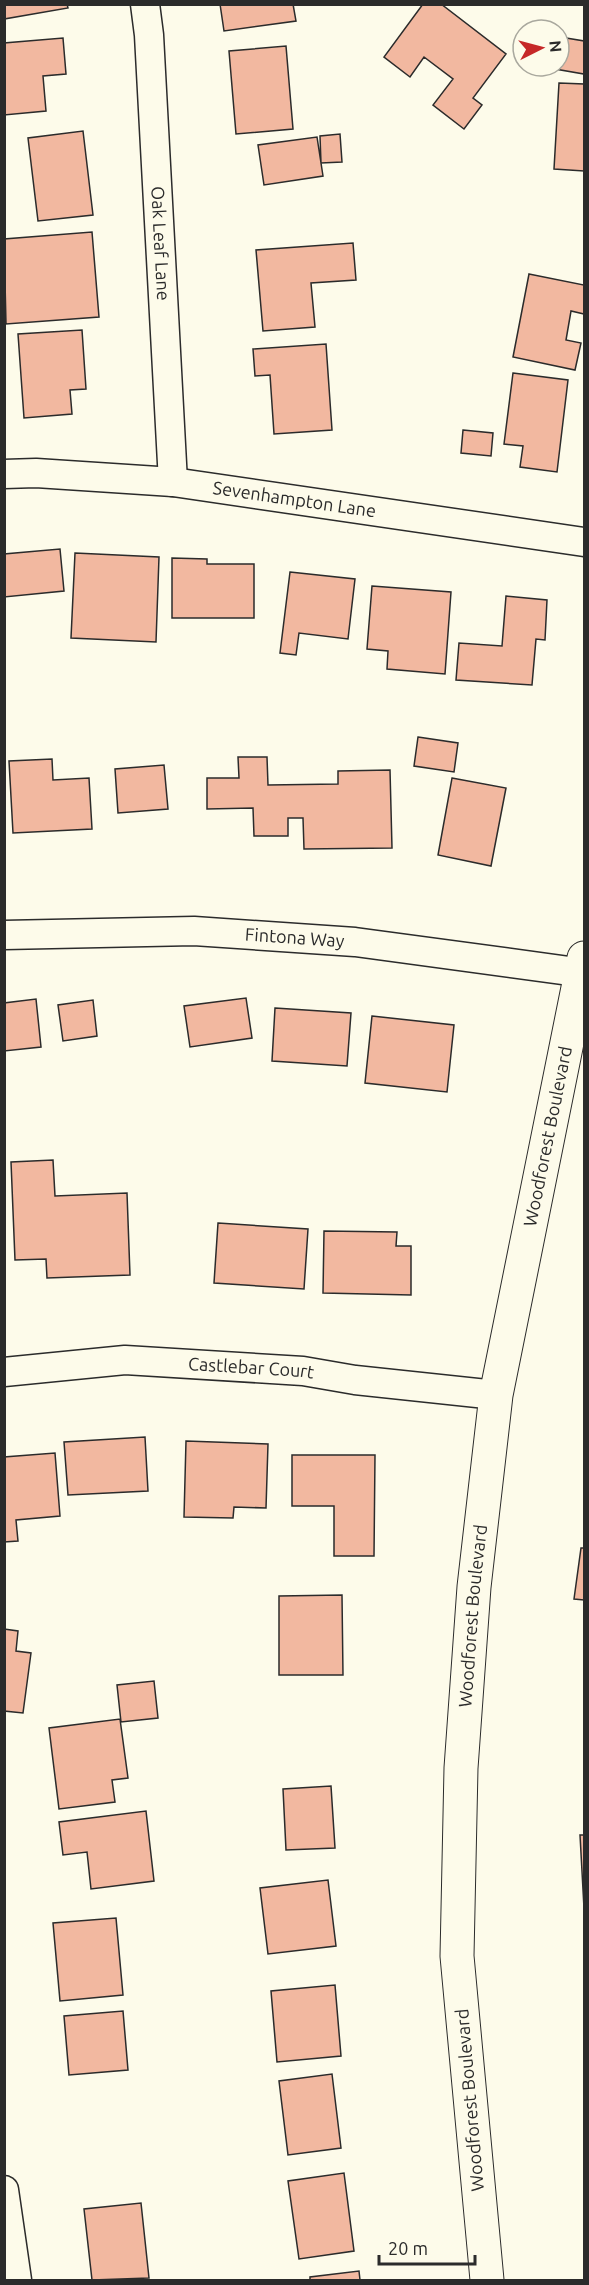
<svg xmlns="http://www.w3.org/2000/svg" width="589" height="2285" font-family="Ubuntu,sans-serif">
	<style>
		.building { fill: #f2b8a0; stroke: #2b2b2b; stroke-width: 1.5 }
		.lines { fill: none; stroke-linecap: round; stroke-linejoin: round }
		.minor-casing { stroke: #2b2b2b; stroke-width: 31 }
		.secondary-casing { stroke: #2b2b2b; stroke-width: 35 }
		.minor { stroke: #fdfbea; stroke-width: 28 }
		.secondary { stroke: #fdfbea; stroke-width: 33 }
		.labels { text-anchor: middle; stroke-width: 4.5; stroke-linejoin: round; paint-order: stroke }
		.street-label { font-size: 18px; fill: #2b2b2b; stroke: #fdfbea }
	</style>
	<rect width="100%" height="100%" fill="#fdfbea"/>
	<path class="building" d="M4 4H67L68 8 4 19Z
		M220 4H293L296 21 224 31Z
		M423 4H441L506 54 473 98 482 105 464 129 433 105 453 79 424 57 410 77 384 57Z
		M560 37 584 41V74L555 69 559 66Z
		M63 38 66 74 43 76 46 111 4 115V43Z
		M286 46 293 129 236 134 229 51Z
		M559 83 584 84V171L554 169Z
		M83 131 93 215 38 221 28 138Z
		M340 134 342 162 321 163 320 136Z
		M317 137 323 176 264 185 258 145Z
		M92 232 99 317 6 324 4 239Z
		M353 243 356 280 311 283 315 327 263 331 256 250Z
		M529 274 584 285V314L571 311 566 340 581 343 575 370 513 357Z
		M82 330 86 389 70 390 72 414 24 418 18 334Z
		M326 344 332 430 274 434 270 375 255 376 253 349Z
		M513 373 568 380 557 472 520 467 523 446 504 444Z
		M463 430 493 433 491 456 461 453Z
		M60 549 64 591 4 597V554Z
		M75 553 159 557 156 642 71 638Z
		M172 558 207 559V564H254V618H172Z
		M290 572 355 579 348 639 299 633 296 655 280 653Z
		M372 586 451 592 445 674 387 669 388 651 367 649Z
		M506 596 547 600 545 640 536 639 532 685 456 680 459 643 502 646Z
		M418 737 458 743 454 772 414 766Z
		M238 757H267L268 785 338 784V771L390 770 392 848 304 849 303 818H288V836H254L253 808 207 809V778H239Z
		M52 759 53 780 89 778 92 829 13 833 9 761Z
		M164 765 168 809 118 813 115 769Z
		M452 778 506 788 491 866 438 855Z
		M246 998 252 1038 190 1047 184 1006Z
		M36 999 41 1047 4 1051V1003Z
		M93 1000 97 1036 63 1041 58 1005Z
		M275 1008 351 1013 347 1066 272 1061Z
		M372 1016 454 1025 447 1092 365 1083Z
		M53 1160 55 1196 127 1193 130 1275 47 1278 46 1259 15 1260 11 1162Z
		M218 1223 308 1229 304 1289 214 1283Z
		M324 1231 397 1232 396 1246H411V1295L323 1293Z
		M145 1437 148 1491 68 1495 64 1442Z
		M186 1441 268 1444 266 1508 234 1507 233 1518 184 1517Z
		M55 1453 60 1516 16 1520 18 1541 4 1542V1457Z
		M292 1455H375L374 1556H334V1506H292Z
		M581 1548H584V1600L574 1599Z
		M342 1595 343 1675H279V1596Z
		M4 1629 18 1631 16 1651 31 1653 23 1713 4 1711Z
		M154 1681 158 1718 121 1722 117 1685Z
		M120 1719 128 1778 112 1780 115 1802 59 1809 49 1728Z
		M331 1786 335 1848 286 1850 283 1789Z
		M146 1811 154 1881 91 1889 87 1852 63 1855 59 1822Z
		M580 1835H584V1908Z
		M328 1880 336 1946 268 1954 260 1888Z
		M116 1918 123 1995 60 2001 53 1923Z
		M335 1985 341 2056 277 2062 271 1991Z
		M123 2011 128 2070 69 2075 64 2016Z
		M332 2074 341 2148 288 2155 279 2081Z
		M344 2173 354 2251 299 2259 288 2181Z
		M141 2203 149 2278 92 2280 84 2209Z
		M359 2271 360 2280H310V2277Z"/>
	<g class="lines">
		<defs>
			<g id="minor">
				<path id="s1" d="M145 4 149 35 173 482"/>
				<path id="s2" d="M4 474 36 473 173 482 584 542"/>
				<path id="s3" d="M4 935 194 931 355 942 584 973"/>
				<path id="s4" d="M4 1372 125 1360 303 1371 355 1380 496 1395"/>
				<path d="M4 2190 17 2280"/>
			</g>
			<g id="secondary">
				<path id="s5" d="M487 2280 457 1956 461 1768 474 1587 496 1395 584 958"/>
			</g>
		</defs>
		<use href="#minor" class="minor-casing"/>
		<use href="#secondary" class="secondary-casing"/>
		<use href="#minor" class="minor"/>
		<use href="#secondary" class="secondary"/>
	</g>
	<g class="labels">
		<g class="street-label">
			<text dy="6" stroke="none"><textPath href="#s1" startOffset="240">Oak Leaf Lane</textPath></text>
			<text dy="6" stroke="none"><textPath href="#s2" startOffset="292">Sevenhampton Lane</textPath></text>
			<text dy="6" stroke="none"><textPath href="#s3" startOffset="291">Fintona Way</textPath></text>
			<text dy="6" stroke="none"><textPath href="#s5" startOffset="1152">Woodforest Boulevard</textPath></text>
			<text dy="6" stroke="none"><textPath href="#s4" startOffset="248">Castlebar Court</textPath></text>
			<text dy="6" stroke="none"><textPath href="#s5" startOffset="666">Woodforest Boulevard</textPath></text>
			<text transform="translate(470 2100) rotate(-95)" y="6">Woodforest Boulevard</text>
		</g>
	</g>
	<rect width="589" height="2285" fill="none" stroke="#2b2b2b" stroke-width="12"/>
	<g transform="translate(541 48) rotate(84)"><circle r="28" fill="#fdfbea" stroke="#a9a89e" stroke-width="1.5"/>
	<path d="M0-4.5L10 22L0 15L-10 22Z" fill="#c62828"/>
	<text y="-9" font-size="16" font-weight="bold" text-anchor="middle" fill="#2b2b2b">N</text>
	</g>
	<path d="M379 2255v9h96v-9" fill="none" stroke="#2b2b2b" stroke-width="3"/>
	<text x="388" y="2255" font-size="18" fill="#2b2b2b" stroke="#fdfbea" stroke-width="4.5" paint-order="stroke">20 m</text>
</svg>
